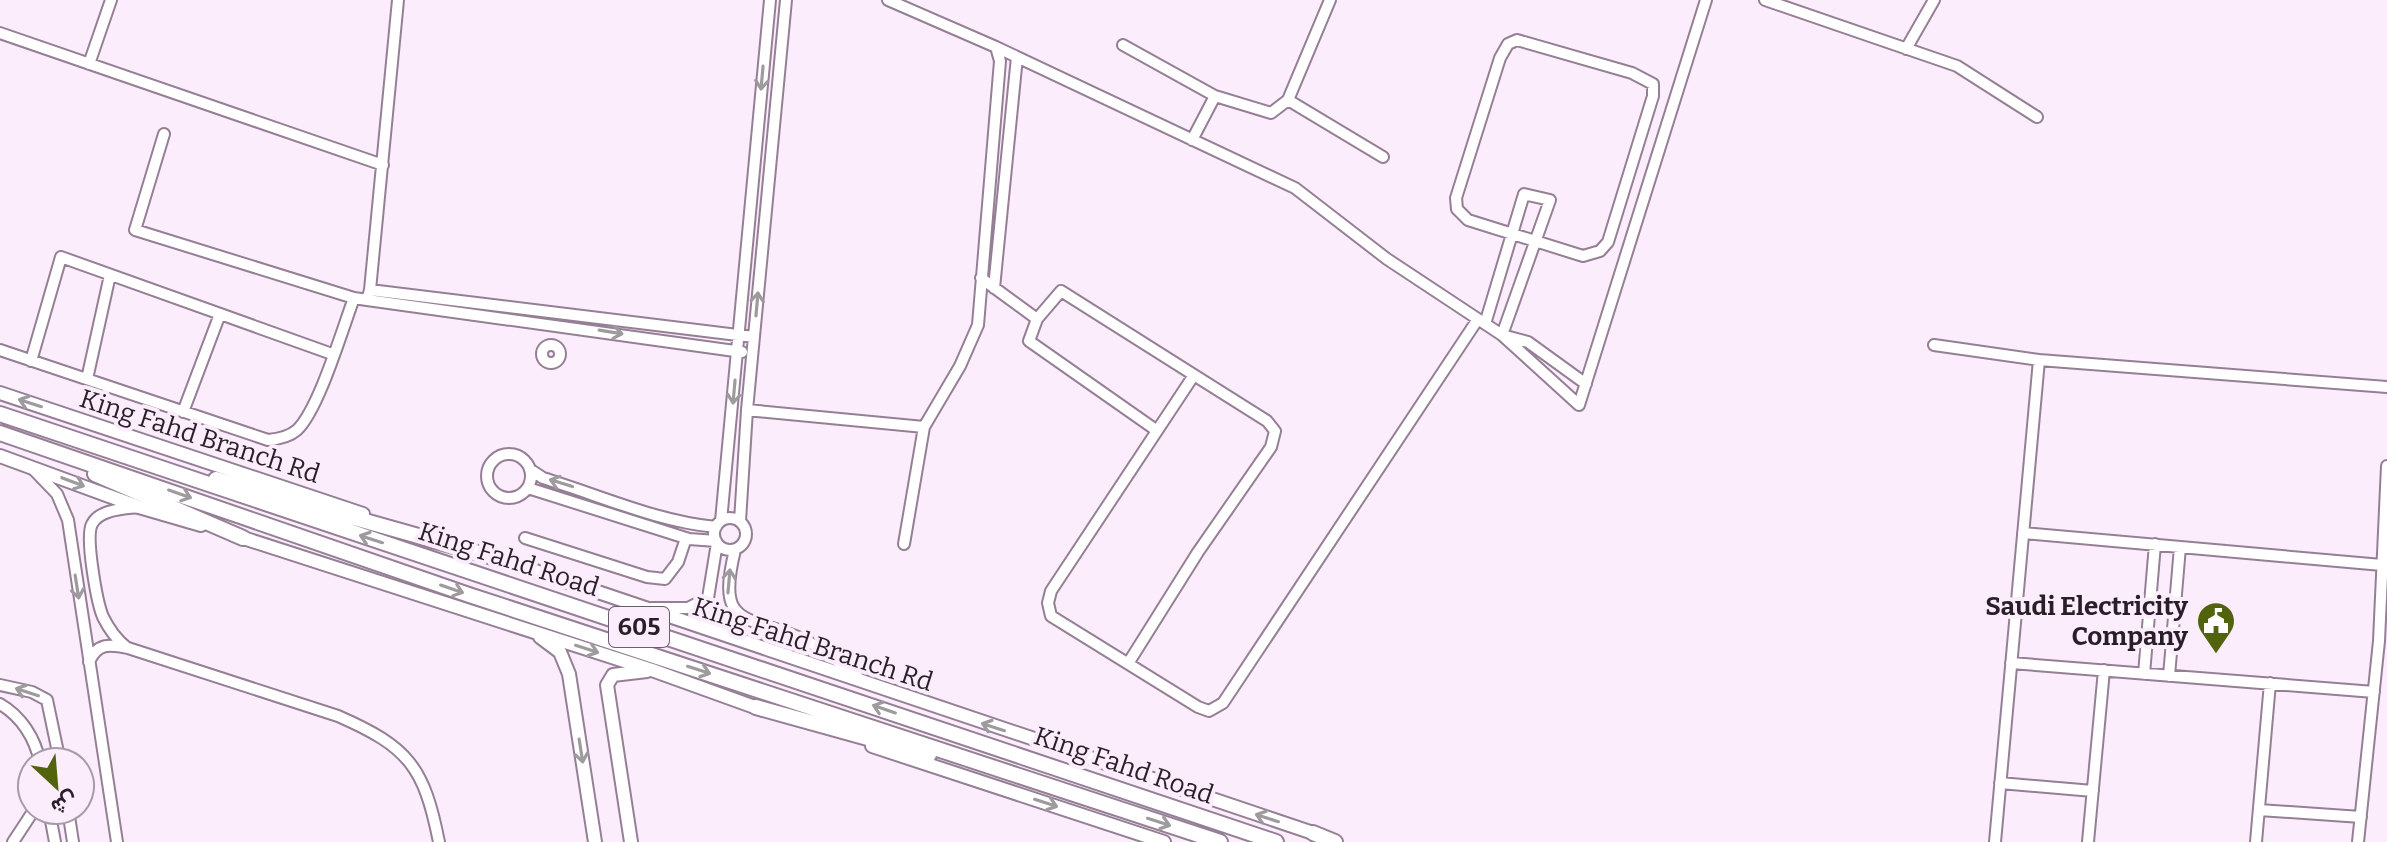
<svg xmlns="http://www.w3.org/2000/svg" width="2387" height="842" font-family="Bitter,Vazirmatn,serif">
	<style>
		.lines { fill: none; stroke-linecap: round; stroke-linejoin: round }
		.minor-casing { stroke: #957f95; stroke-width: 14 }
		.major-casing { stroke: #957f95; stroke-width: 16 }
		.highway-casing { stroke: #957f95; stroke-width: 18 }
		.minor { stroke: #fff; stroke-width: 10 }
		.major { stroke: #fff; stroke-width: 12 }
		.highway { stroke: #fff; stroke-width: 14 }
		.oneway { stroke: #9e9a9e }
		.labels { text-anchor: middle; stroke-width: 8; stroke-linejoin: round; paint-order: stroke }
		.shield { fill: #fcedfc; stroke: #685d68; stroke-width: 2 }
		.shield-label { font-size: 24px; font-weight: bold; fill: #281f28 }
		.street-label { font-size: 26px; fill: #281f28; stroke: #fcedfc }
		.poi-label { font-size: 26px; font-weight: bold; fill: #281f28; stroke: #fcedfc; text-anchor: end }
	</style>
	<rect width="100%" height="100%" fill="#fcedfc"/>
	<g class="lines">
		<defs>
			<path id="minor" d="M1765 0 1957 66 2037 117
				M0 33 383 165
				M1517 40 1632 73 1653 84V96L1608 242 1600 251 1583 256 1468 220 1457 209 1456 198 1500 58 1508 44Z
				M1123 45 1215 96 1271 113 1288 100 1330 0
				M996 47 1295 188 1387 259 1502 335 1579 405 1706 0
				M1906 49 1934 0
				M89 64 111 0
				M1288 100 1383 157
				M164 134 135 230 354 298
				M1192 140 1215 96
				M981 278 1037 319 1061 291 1194 375 1051 591 1048 603 1051 616 1198 707 1209 711 1223 703 1478 319
				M994 288 1017 57
				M370 290 754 337
				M367 300 742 352
				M1037 319 1029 341 1156 430
				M1485 324 1524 194 1550 200 1502 335 1528 342 1586 384
				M542 354a9 9 0 1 1 18 0a9 9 0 1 1-18 0Z
				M1934 345 2039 360
				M0 350 268 440C279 439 289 437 297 430 319 409 342 330 354 298L367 300 370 290 398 0
				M31 361 61 257 332 354
				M87 379 110 275
				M747 410 924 427 960 366 978 325 1000 61 996 47 888 0
				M183 412 220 314
				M487 476a22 22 0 1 1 44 0a22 22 0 1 1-44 0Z
				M32 468 57 494 68 520 117 842
				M531 470 543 478C599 495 658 522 716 527
				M528 488 689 539 716 541
				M714 534a16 16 0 1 1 32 0a16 16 0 1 1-32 0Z
				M721 521 770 0
				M740 521 747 410 786 0
				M2023 533 2382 565
				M525 538 647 577 665 579 678 562 686 538
				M904 544 924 427
				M735 550C715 630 748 614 805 640 824 649 840 664 857 676
				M652 608H688L708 598 717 543
				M126 647C116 639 109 629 103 617 97 603 85 537 92 524 100 509 124 509 138 507
				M89 662C97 643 109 644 128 648L338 716C409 747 424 767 439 842
				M1129 662 1198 552 1271 447 1275 431 1267 421 1194 375
				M2011 663 2374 692
				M2144 674 2155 544
				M2169 676 2180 547
				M0 685 32 692 47 700 60 762
				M0 704C21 716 35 738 40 762
				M2000 783 2093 791
				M49 810 55 842
				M68 810 73 842
				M2259 810 2361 817
				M13 842 34 810
				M1995 842 2039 360 2387 387
				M2088 842 2104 670
				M2256 842 2270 683
				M2358 842 2379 641 2387 466"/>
			<path id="major" d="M0 393 363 514
				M0 456 139 507 201 525
				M234 535 652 670 763 710
				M491 556 1322 836
				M540 637 560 652 569 674 595 842
				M872 746 1164 842
				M631 842 607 685 613 675 647 671"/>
			<path id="highway" d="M0 414 1276 842
				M0 433 469 595 1220 842
				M95 474 243 538
				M216 479 500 559
				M756 707 929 755
				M1313 833 1335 842"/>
		</defs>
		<use href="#minor" class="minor-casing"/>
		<use href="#major" class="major-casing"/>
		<use href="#highway" class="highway-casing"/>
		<use href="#minor" class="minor"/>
		<use href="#major" class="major"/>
		<use href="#highway" class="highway"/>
	</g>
	<defs><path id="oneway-shaft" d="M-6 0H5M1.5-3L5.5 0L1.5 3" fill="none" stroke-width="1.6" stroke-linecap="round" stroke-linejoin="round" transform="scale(2)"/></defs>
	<g class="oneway">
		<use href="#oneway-shaft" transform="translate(762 78) rotate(95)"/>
		<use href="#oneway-shaft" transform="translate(757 304) rotate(-85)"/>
		<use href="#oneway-shaft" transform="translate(611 332) rotate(9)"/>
		<use href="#oneway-shaft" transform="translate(734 392) rotate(95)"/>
		<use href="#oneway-shaft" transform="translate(30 403) rotate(-162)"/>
		<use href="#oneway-shaft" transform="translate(73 482) rotate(21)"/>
		<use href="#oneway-shaft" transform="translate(561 483) rotate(-163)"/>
		<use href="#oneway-shaft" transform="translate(180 494) rotate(19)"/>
		<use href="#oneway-shaft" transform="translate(371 539) rotate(-162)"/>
		<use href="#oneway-shaft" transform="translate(729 581) rotate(-85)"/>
		<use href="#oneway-shaft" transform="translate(77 587) rotate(81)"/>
		<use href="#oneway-shaft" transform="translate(452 589) rotate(19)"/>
		<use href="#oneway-shaft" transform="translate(587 649) rotate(18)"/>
		<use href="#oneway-shaft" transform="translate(699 670) rotate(18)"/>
		<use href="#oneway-shaft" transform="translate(27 692) rotate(-162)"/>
		<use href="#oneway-shaft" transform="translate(884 709) rotate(-161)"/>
		<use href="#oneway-shaft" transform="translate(993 727) rotate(-162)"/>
		<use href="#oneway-shaft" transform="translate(581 751) rotate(81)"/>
		<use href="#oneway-shaft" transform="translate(1046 803) rotate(18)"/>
		<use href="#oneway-shaft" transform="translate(1267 818) rotate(-162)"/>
		<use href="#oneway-shaft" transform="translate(1159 822) rotate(18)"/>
	</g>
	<defs>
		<symbol id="civic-pin" viewBox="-11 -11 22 30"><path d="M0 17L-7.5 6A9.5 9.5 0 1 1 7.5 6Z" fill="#51630c" stroke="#fcedfc"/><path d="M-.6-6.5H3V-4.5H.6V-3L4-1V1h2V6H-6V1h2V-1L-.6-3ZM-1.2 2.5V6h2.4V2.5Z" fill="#fff"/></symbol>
	</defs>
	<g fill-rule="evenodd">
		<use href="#civic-pin" x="2194" y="599" width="44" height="60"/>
	</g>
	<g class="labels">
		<rect class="shield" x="609" y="607" width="60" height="40" rx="6"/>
		<g class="shield-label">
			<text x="639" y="635">605</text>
		</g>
		<g class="street-label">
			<text transform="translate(200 436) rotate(18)" y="9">King Fahd Branch Rd</text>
			<text transform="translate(509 559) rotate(18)" y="9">King Fahd Road</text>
			<text transform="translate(813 644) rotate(18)" y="9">King Fahd Branch Rd</text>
			<text transform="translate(1124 765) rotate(19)" y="9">King Fahd Road</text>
		</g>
		<g class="poi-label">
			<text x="2188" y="615">Saudi Electricity<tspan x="2188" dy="30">Company</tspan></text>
		</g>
	</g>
	<g transform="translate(56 786) rotate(154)"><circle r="38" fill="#fcedfc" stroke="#a79ba7" stroke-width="2"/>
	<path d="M0-6L14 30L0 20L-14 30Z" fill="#51630c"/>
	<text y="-12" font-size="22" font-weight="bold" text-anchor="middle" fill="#281f28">ش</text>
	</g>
</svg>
